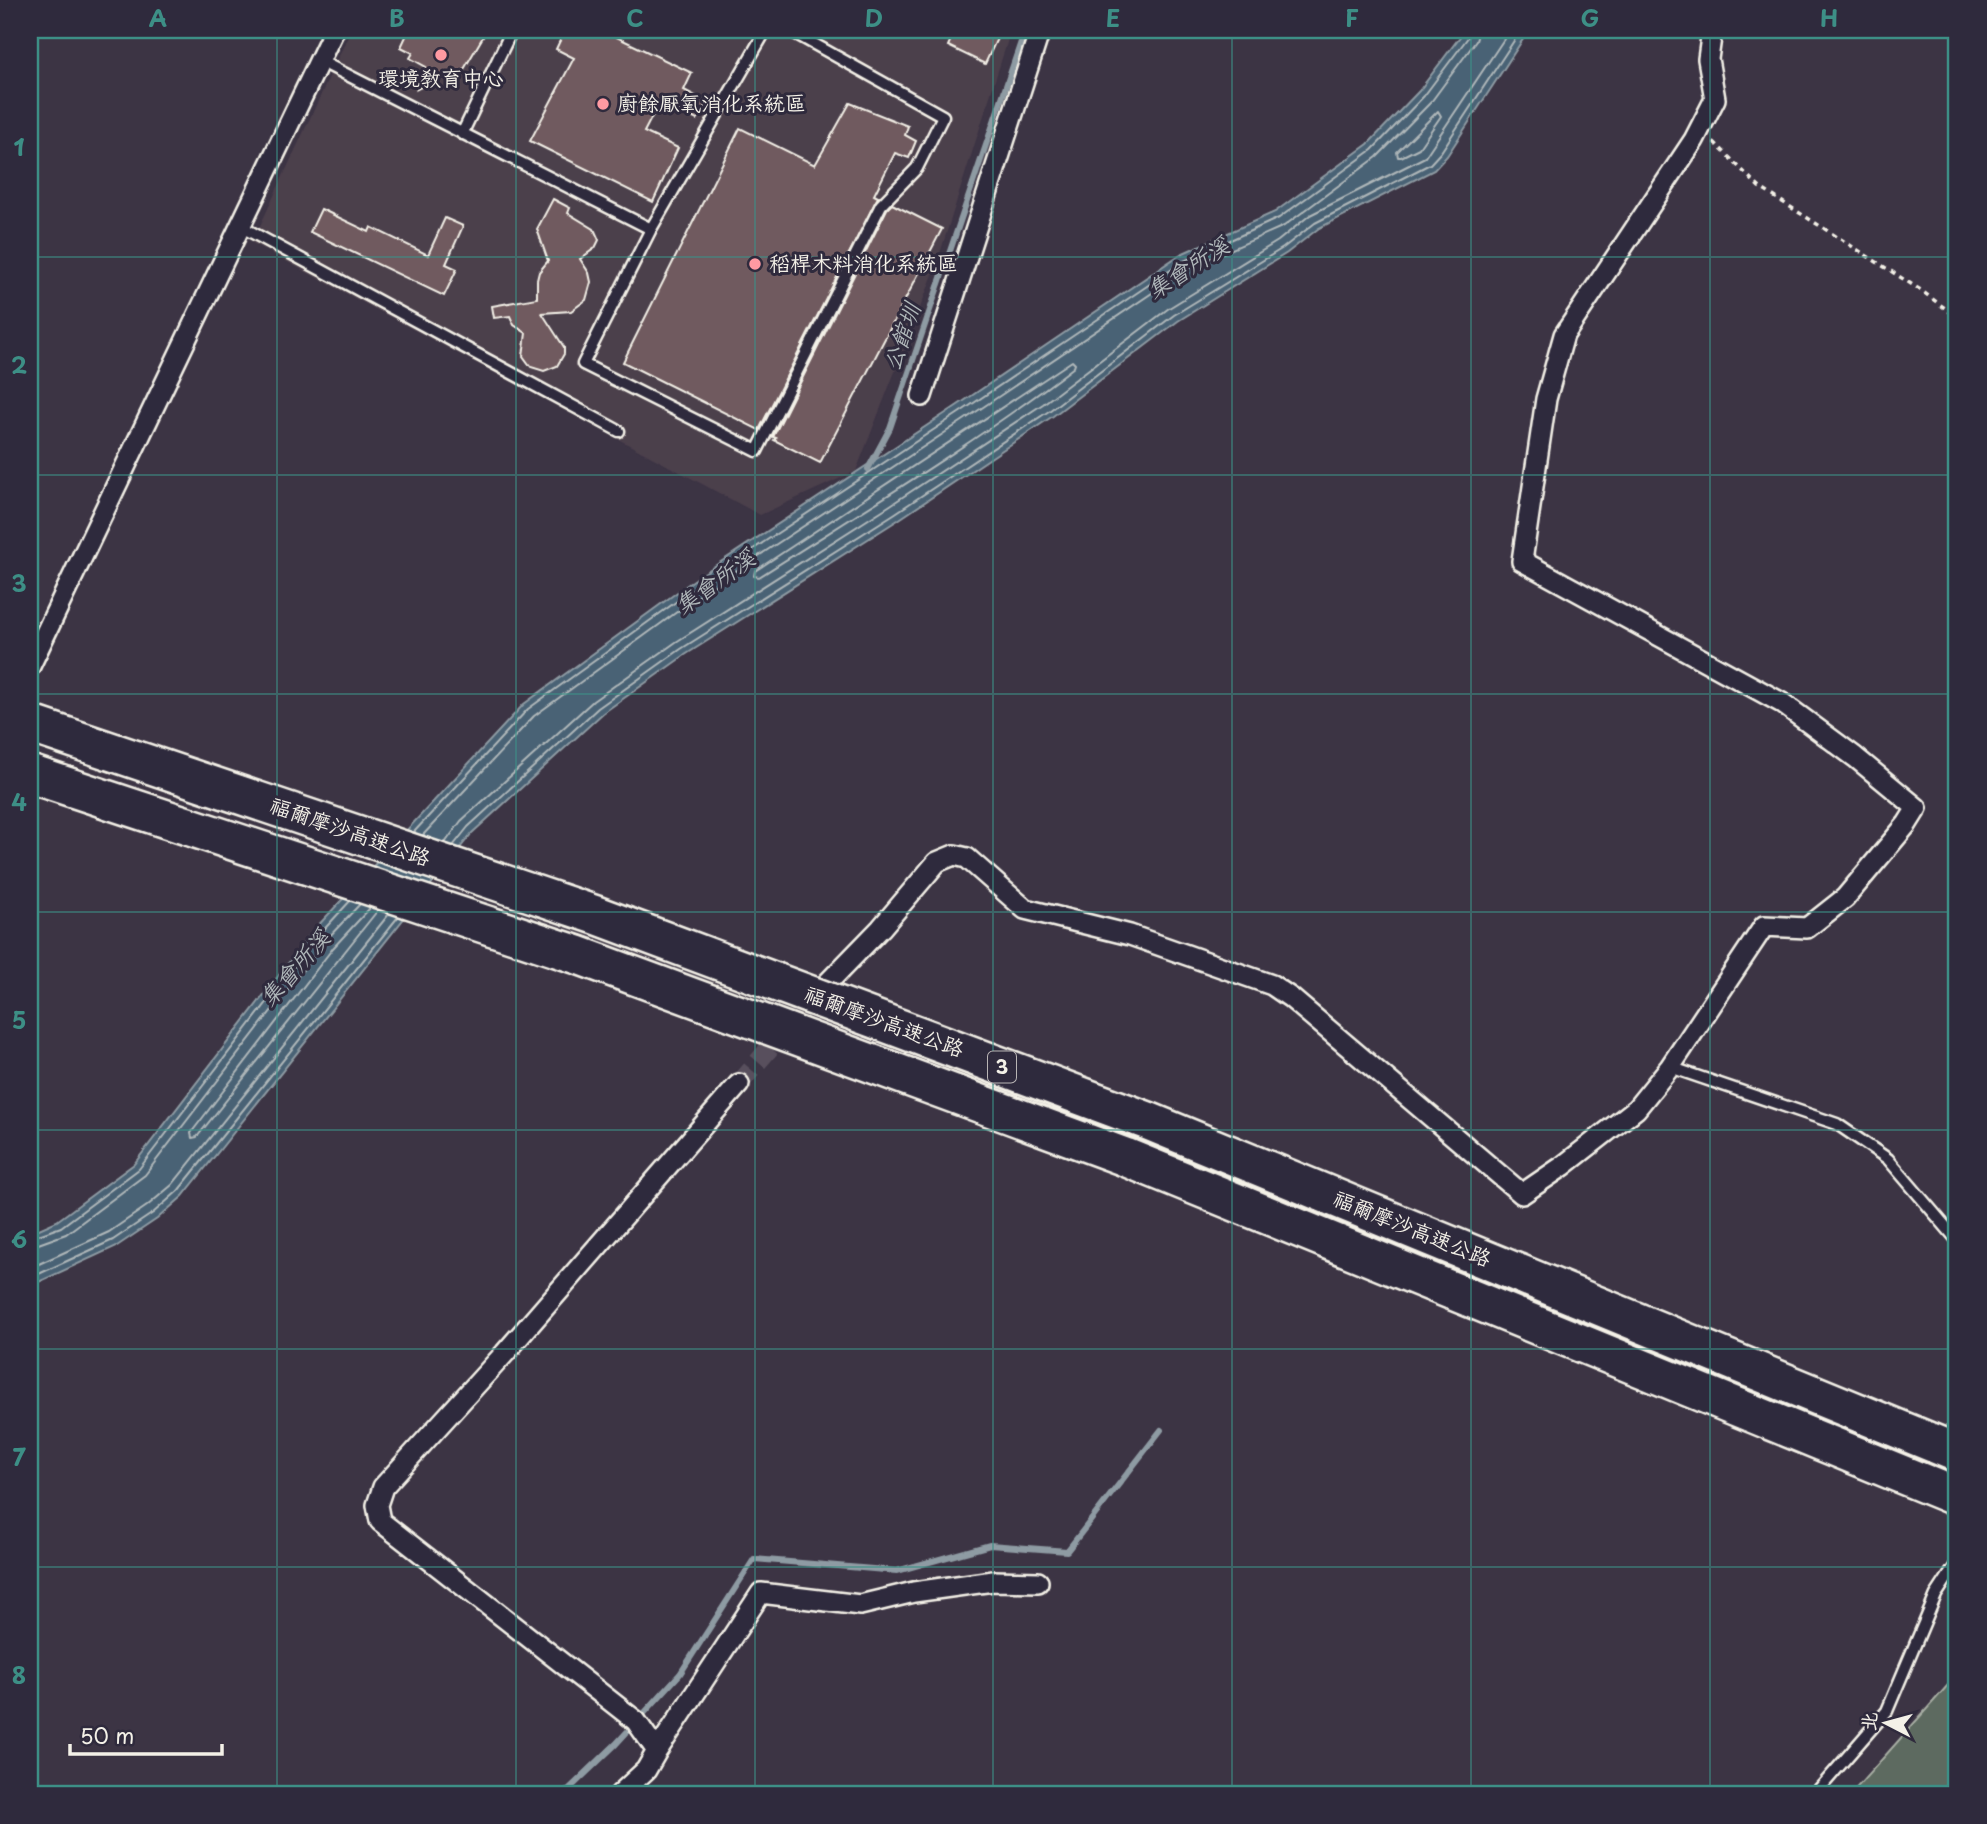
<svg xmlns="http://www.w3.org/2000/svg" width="1987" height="1824" font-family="'Playpen Sans','LXGW WenKai TC',sans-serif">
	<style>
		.built { fill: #4c3f4c }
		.green { fill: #5d6a60; stroke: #a8aea4; stroke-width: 2 }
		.water { fill: #4a6275; stroke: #8e9ba3; stroke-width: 2 }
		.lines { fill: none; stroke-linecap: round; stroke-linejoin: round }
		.shore { stroke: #b0b8ba; stroke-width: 2 }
		.stream { stroke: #8e9ba3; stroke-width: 6 }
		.building { fill: #705a5e; stroke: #f4f1e8; stroke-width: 2 }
		.minor-tunnel { stroke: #58505d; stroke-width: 19; stroke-dasharray: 19 10; stroke-linecap: butt }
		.service-casing { stroke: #f4f1e8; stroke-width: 15 }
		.minor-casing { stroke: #f4f1e8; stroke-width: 24 }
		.path { stroke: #f4f1e8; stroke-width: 3.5; stroke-dasharray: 5 5; stroke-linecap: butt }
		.service { stroke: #2f2a3d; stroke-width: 10 }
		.minor { stroke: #2f2a3d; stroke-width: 19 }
		.motorway-bridge-casing { stroke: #f4f1e8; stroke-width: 42; stroke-linecap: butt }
		.motorway-bridge { stroke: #2f2a3d; stroke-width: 37 }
		.grid { fill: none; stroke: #3d8f86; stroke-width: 2; stroke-opacity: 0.55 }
		.poi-dot { fill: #ff9aa2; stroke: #2f2a3d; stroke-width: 2.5 }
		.labels { text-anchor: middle; stroke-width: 6; stroke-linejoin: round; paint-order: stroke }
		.shield { fill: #2f2a3d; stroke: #b9b5b5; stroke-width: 2 }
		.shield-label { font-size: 19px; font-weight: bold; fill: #f4f1e8 }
		.poi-label { font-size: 21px; fill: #f4f1e8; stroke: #2f2a3d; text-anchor: start }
		.street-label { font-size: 21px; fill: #f4f1e8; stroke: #2f2a3d }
		.water-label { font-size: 23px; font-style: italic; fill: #b0b8ba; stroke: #2f2a3d }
		.neatline { fill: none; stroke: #3d8f86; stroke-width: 2.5 }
		.grid-label { font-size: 23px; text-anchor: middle; font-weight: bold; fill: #3d8f86 }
	</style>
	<rect width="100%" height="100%" fill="#3c3444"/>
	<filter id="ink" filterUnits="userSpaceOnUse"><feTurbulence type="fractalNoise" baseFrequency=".0143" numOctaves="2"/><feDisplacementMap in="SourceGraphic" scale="14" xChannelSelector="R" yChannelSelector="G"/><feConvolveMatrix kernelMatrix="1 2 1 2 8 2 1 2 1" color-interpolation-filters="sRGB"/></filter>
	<g filter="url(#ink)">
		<path class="built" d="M351 30H1011L934 272 856 471 760 515 252 243Z"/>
		<path class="green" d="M1957 1675V1794H1851Z"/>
		<path class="water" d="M1465 30H1529L1447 156 1434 170 1319 228 1287 253 1178 321 1053 416 898 520 685 655 603 713 472 833 183 1196 157 1219 117 1246 30 1286V1233L57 1221 134 1164 313 931 524 704 698 577 955 407 1181 254 1275 212 1368 144 1419 91Z"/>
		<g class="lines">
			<path class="shore" d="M1438 111 1441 116 1419 148 1401 157H1398L1397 152Z
				M1072 361 1075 364 1074 367C974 444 865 509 759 577L754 576 755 571Z
				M414 832 528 709 702 583 959 413 1184 261 1279 218 1372 150 1424 96 1469 36 1470 30
				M423 835 534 716 707 590 964 420 1189 268 1284 226 1377 157 1431 102 1476 41 1479 30
				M445 843 461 821 593 701 676 642 889 506 1043 404 1169 308 1278 241 1310 215 1425 157 1510 30
				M453 846 468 827 598 708 681 649 894 514 1049 411 1174 315 1283 248 1315 223 1430 164 1441 152 1521 30
				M370 908 333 948 191 1133 192 1138 197 1137 378 910
				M30 1238 61 1227 139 1169 318 936 350 901
				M30 1247 66 1234 145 1175 325 941 360 904
				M30 1268 109 1232 147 1206 172 1185 389 914
				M30 1278 113 1240 153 1213 178 1191 398 917"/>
			<path class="stream" d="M868 469 890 428 1025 30
				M564 1794 616 1744 680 1674 754 1559 897 1571 990 1545 1067 1551 1161 1430"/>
		</g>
		<path class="building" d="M409 30H487L457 81 442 76 417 89 426 67 410 58 413 53 401 47Z
			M565 30H602L692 73 684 90 707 102 697 120 660 101 644 132 678 148 653 202 530 141 574 58 556 49Z
			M955 30H1001L985 64 948 46Z
			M850 103 908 126 905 135 916 141 909 158 895 153 874 195 878 197 759 430 623 362 740 128 815 165Z
			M553 199 570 208 568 213 594 229 599 240 595 248 580 259 589 273 591 282 586 300 571 311 542 313 564 347V354L557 366 544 371 531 367 523 356 526 333 514 325 510 316 494 318 492 306 537 298V280L539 272 548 261 537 229Z
			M892 204 942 229 820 463 774 440 776 438 773 437 887 209Z
			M321 209 369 232 371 227 428 255 445 218 463 226 446 264 457 269 444 296 310 232Z"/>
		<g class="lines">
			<path class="minor-tunnel" d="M739 1084 809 1002"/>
			<defs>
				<path id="service" d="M766 30 651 229 583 364 757 451 881 205 917 168 943 116 789 30
					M320 61 651 229
					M462 134 512 30
					M240 226 619 431
					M1670 1067 1837 1124 1888 1159 1957 1240
					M1815 1794 1887 1711 1936 1595 1957 1563"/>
				<path id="minor" d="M922 396 1040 30
					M30 666 334 30
					M811 1000 881 928 937 862 954 855 967 858 1025 909 1130 935 1272 985 1291 998 1522 1194 1563 1166 1636 1109 1670 1067 1764 926 1807 928 1845 898 1907 824 1917 808 1855 757 1782 703 1522 561 1546 399 1564 335 1694 140 1715 99 1708 59 1712 30
					M657 1751 761 1593 860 1605 914 1592 993 1581 1038 1582
					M620 1794 646 1770 657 1751 636 1721 380 1521 377 1505 383 1487 505 1353 739 1084"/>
			</defs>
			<use href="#service" class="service-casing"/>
			<use href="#minor" class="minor-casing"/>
			<path class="path" d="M1714 142 1759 187 1919 289 1957 317"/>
			<use href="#service" class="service"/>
			<use href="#minor" class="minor"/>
			<defs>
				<path id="motorway-bridge" d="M30 724 596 915 1148 1121 1957 1453
					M30 774 578 955 1125 1157 1957 1497"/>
			</defs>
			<use href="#motorway-bridge" class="motorway-bridge-casing"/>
			<use href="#motorway-bridge" class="motorway-bridge"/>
		</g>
	</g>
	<path class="grid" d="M277 30V1794M516 30V1794M755 30V1794M993 30V1794M1232 30V1794M1471 30V1794M1710 30V1794M30 257H1957M30 475H1957M30 694H1957M30 912H1957M30 1130H1957M30 1349H1957M30 1567H1957"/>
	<g class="poi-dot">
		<circle cx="441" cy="55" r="7"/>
		<circle cx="603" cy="104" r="7"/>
		<circle cx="755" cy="264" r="7"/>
	</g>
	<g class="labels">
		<rect class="shield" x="988" y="1051.5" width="28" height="31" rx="5"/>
		<g class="shield-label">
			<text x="1002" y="1074">3</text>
		</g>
		<g class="poi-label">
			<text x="441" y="86" text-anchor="middle">環境教育中心</text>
			<text x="617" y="111">廚餘厭氧消化系統區</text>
			<text x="769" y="271">稻桿木料消化系統區</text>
		</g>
		<g class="street-label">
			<text transform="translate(350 832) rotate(19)" y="7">福爾摩沙高速公路</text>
			<text transform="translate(884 1022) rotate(20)" y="7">福爾摩沙高速公路</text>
			<text transform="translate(1412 1229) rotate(22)" y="7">福爾摩沙高速公路</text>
		</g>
		<g class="water-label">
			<text transform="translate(1188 268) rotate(-33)" y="8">集會所溪</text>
			<text transform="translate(902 337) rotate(-71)" y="8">公館圳</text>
			<text transform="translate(715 582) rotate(-36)" y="8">集會所溪</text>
			<text transform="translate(295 968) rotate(-49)" y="8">集會所溪</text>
		</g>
	</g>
	<rect width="1987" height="1824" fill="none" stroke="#2f2a3d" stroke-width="77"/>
	<g transform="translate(1886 1723) rotate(276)" stroke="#2f2a3d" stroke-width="5" paint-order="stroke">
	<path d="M0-5L12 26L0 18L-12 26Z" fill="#f4f1e8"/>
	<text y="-10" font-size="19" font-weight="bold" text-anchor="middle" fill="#f4f1e8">北</text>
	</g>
	<path d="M70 1744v10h152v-10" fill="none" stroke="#f4f1e8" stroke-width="3.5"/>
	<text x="80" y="1744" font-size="21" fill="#f4f1e8" stroke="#2f2a3d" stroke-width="5" paint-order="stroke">50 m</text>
	<rect x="38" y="38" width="1910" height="1748" class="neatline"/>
	<g class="grid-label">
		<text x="158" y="27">A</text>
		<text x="397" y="27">B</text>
		<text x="635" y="27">C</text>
		<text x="874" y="27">D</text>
		<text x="1113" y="27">E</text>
		<text x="1352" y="27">F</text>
		<text x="1590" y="27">G</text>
		<text x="1829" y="27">H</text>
		<text x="19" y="156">1</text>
		<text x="19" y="374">2</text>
		<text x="19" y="592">3</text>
		<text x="19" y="811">4</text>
		<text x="19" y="1029">5</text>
		<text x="19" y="1248">6</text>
		<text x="19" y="1466">7</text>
		<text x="19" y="1684">8</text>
	</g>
</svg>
